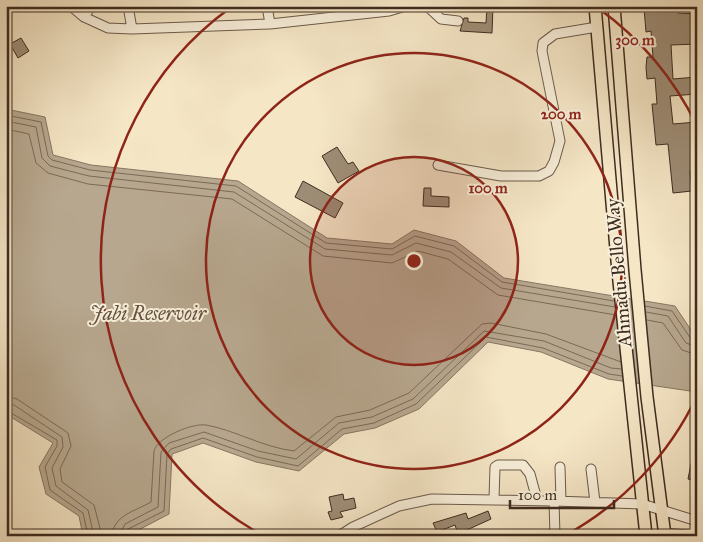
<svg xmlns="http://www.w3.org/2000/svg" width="703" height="542" font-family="'IM FELL Great Primer',serif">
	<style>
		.water { fill: #b7a78e; stroke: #877662 }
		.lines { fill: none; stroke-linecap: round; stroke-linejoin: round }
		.shore { stroke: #7b6a57; stroke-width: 1 }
		.building { fill: #9e8d76; stroke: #3f2c20 }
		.minor-casing { stroke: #6c5a4a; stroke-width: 11 }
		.major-casing { stroke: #3f2c20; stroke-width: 14 }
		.minor { stroke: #f8efda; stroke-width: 9 }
		.major { stroke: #f5e6c6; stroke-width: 11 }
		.ring { fill: none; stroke: #8f2418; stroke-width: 2.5 }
		.labels { text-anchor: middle; stroke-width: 4; stroke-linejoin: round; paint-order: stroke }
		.street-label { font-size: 19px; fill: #3f2c20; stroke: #f8efda }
		.water-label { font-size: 20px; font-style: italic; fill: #635141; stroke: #f8efda }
		.centre { fill: #8f2418; stroke: #f8efda; stroke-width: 2.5 }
		.ring-label { font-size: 15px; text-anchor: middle; font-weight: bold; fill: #8f2418; stroke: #f8efda; stroke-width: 4; stroke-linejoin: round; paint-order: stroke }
	</style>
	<rect width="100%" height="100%" fill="#f5e6c6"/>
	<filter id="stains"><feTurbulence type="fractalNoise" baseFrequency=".004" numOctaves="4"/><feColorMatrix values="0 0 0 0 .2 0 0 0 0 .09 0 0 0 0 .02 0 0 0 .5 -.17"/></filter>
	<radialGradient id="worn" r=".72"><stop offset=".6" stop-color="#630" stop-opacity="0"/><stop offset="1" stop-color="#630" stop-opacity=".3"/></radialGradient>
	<path class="water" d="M6 109 45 117 53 155 91 165 238 181 327 238 392 244 414 230 456 241 504 278 675 306 697 339V392L608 379 541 352 488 342 419 409 375 428 344 434 299 471 256 462 203 443 172 454 169 514 127 536H83L79 516 46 494 39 467 53 443 6 414Z"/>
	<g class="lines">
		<path class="shore" d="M6 115 41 122 48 156 52 160 90 170 236 186 326 243 392 249 415 236 454 246 502 282 614 301
			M6 121 36 127 42 158 50 166 89 176 234 192 325 249 392 255 416 243 451 252 501 288 615 307
			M6 129 29 134 36 163 48 173 88 184 232 199 323 256 392 263 418 251 448 259 498 295 616 315
			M645 306 672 311 691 339 697 341
			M646 312 668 316 686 343 697 347
			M647 320 663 323 682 350 697 355
			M6 396 17 399 68 433 71 446 60 469 62 482 94 505 102 536
			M6 403 14 405 62 437 63 447 52 468 56 486 88 510 94 536
			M6 410 57 440V446L45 467 50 490 83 513 88 536
			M112 536C113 515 136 511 151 502L154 451C158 437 192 423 206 425 235 430 262 447 294 451L336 417 370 410 409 393 482 324 491 323 546 334 621 362
			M119 536 125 524 158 507 161 452 169 443 204 432 258 451 296 459 339 423 372 417 413 399 484 331 544 341 611 368 621 369
			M126 536 128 529 164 511 167 454 171 449 203 438 257 457 298 466 342 429 374 423 416 404 486 337 543 348 609 374 622 376"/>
	</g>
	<path class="building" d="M487 6H493L492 33 460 31 464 18H468V22L486 23Z
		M678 6V13L697 14V44L671 45 673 79 697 77V94L670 96 673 124 697 122V170L690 171 692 191 673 193 668 144 656 145 652 104H657L655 78 647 79 646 67 647 57H653L651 31 646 32 644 8Z
		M21 38 29 51 18 58 10 44Z
		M337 147 348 164 353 162 359 171 338 183 322 156Z
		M303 181 343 203 335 218 295 197Z
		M424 188H431V196L449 197V207L423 206Z
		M692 459 697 460V481L688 479Z
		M343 494 344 500 354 498 356 508 340 512 343 517 331 520 328 512 332 511 329 497Z
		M488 511 491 519 458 534 455 525 437 532 433 523 466 513 468 519Z"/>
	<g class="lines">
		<defs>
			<path id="minor" d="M71 6 84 17 108 28 132 29 270 24 389 11 406 6
				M128 6 132 29
				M267 6 270 24
				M427 6 441 19 458 21
				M84 17 91 6
				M438 165 501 176H539L549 171 554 162 560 141 542 51 543 43 555 34 597 27
				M560 467 561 501
				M591 469 595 502
				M494 499 495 467 498 465H523L530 474 537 500
				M664 533 697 536
				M339 536 353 527 399 506 432 499 554 501
				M555 536 554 501 642 504 697 521"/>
			<path id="major" d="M595 6 618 272 646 536
				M614 6 635 270 647 397 665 536"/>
		</defs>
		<use href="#minor" class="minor-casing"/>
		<use href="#major" class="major-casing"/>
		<use href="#minor" class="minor"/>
		<use href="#major" class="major"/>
	</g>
	<circle cx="414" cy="261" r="104" fill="#8f2418" fill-opacity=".12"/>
	<g class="ring">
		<circle cx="414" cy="261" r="104"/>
		<circle cx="414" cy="261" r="208"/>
		<path d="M697 396A313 313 0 0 1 566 535M262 535A313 313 0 0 1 230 8M598 8A313 313 0 0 1 697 126"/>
	</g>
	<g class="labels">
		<g class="street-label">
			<text transform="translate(618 273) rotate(-95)" y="7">Ahmadu Bello Way</text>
		</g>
		<g class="water-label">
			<text x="148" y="320">Jabi Reservoir</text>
		</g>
	</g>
	<circle cx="414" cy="261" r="8" class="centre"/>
	<g class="ring-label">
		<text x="635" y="45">300 m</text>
		<text x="561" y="119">200 m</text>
		<text x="488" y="193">100 m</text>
	</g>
	<rect width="703" height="542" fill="none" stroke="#f5e6c6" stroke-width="25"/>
	<rect x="8" y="8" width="688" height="527" fill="none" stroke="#3f2c20" stroke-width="2.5"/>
	<rect x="12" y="12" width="678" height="517" fill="none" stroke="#3f2c20"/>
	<path d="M510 500v8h104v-8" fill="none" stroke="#3f2c20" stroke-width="2.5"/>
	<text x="518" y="500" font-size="15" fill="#3f2c20" stroke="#f8efda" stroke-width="4" paint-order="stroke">100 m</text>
	<rect width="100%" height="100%" filter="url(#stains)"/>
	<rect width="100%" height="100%" fill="url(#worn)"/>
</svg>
